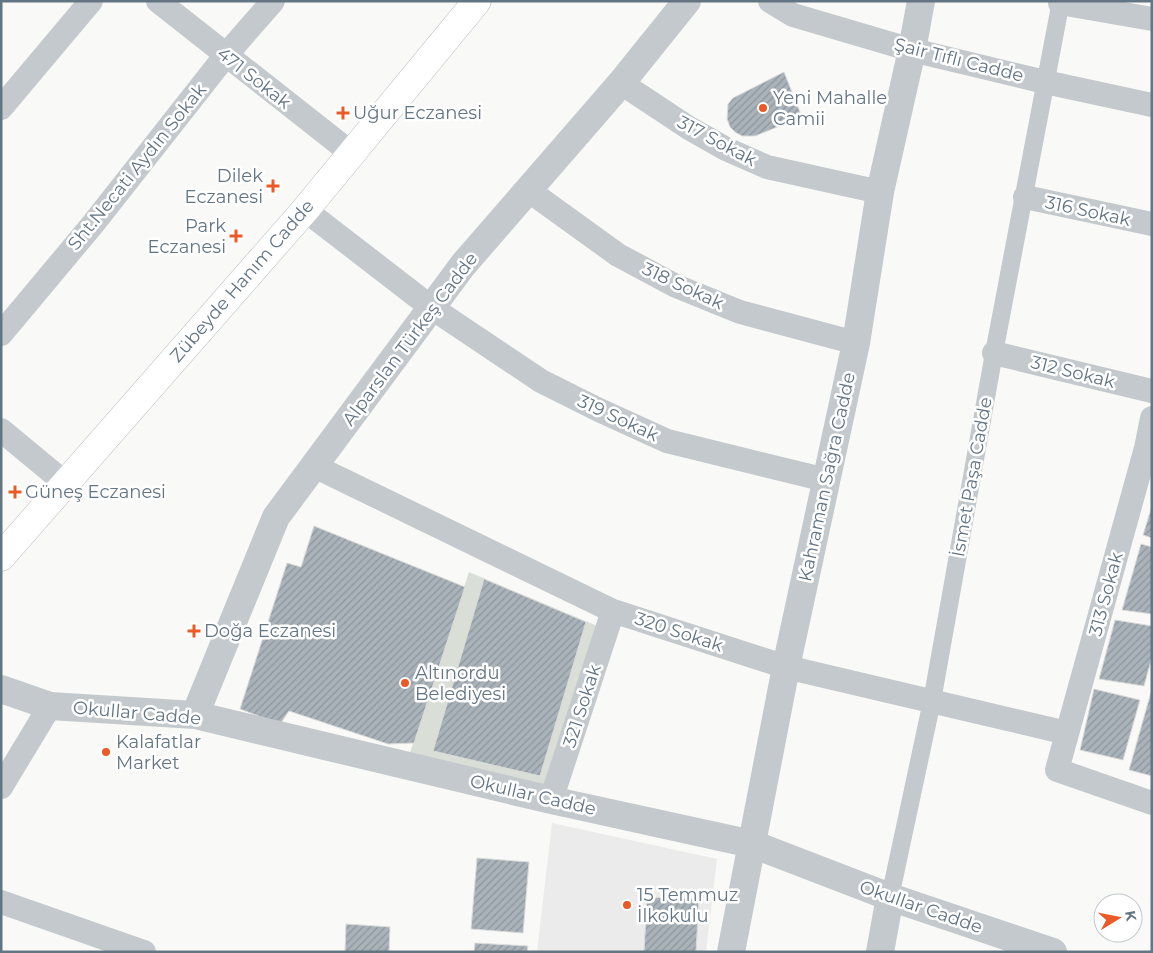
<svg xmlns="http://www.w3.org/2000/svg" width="1153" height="953" font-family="Montserrat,sans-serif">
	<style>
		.built { fill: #eaebea }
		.park { fill: #d9dfd6 }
		.building { fill: url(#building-hatch); stroke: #dbdbd9 }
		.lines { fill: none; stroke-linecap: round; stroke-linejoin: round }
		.secondary-casing { stroke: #b7bcc1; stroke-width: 29 }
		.pedestrian { stroke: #c4c9cd; stroke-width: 18 }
		.minor { stroke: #c4c9cd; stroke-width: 24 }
		.tertiary { stroke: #c4c9cd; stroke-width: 28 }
		.secondary { stroke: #fff; stroke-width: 28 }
		.poi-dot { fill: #eb5a26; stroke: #fff; stroke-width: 2 }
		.labels { text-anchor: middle; stroke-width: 5; stroke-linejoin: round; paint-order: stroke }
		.street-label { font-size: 18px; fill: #637483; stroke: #fff }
		.poi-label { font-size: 18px; fill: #637483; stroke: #fff; text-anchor: start }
	</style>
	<defs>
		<pattern id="building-hatch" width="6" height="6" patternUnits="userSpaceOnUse" patternTransform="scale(1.25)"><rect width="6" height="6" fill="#aab3ba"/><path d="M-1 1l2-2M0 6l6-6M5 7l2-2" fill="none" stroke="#8e969d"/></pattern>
	</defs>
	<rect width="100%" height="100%" fill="#f9faf7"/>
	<path class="built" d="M552 823 717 859 706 952H537Z"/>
	<path class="park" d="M469 572 607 630 554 791 406 765Z"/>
	<path class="building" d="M784 72 802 117 755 136H742L735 132 730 127 727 119 728 104 733 98Z
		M1151 509H1152V538L1143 535Z
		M314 526 465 587 414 743 388 744 289 711 280 724 240 709 287 563 301 567Z
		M1141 544 1152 547V614L1122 610Z
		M484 579 586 622 540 776 433 751Z
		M1115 620 1152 626V657L1144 686 1099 679Z
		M1094 689 1140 700 1123 760 1080 750Z
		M1151 692H1152V776L1129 770Z
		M477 858 529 862 523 933 471 929Z
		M647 897 699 899 696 952H644Z
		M346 924 390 927 389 952H345Z
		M475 943 528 946 527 952H474Z"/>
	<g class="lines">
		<defs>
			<path id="secondary" d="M1 557 305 210 477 1"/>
		</defs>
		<use href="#secondary" class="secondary-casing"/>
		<path class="pedestrian" d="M890 897 932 701 994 353 1061 1"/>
		<path class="minor" d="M158 1 351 153
			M770 1 793 15 912 50 1045 82 1152 105
			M1060 3 1152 19
			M621 83 689 128 726 149 767 167 880 192
			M1 108 91 1
			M528 190 618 255 676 286 740 312 856 343
			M1025 197 1152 224
			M305 210 432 308 541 381 599 410 667 441 826 480
			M1 334 93 224 226 55 273 1
			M994 353 1152 391
			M1152 418 1146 448 1057 770 1152 803
			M1 430 65 483
			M314 466 613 611 786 667 1067 733
			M1 787 50 706
			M551 800 613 611
			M1 902 144 952"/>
		<path class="tertiary" d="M1 689 50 706 195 715 551 800 752 844 890 897 1053 952
			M195 715 276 517 463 265 621 83 687 1
			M731 952 786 667 856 343 880 192 912 50 921 1
			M880 952 890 897"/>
		<use href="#secondary" class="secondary"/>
	</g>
	<g class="poi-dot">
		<circle cx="763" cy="108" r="5"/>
		<path d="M340.5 105.5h5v5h5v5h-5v5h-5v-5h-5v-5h5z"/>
		<path d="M270.5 178.5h5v5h5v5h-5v5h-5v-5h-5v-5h5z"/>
		<path d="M233.5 228.5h5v5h5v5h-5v5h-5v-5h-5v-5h5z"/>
		<path d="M12.5 484.5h5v5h5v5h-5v5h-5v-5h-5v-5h5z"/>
		<path d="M191.5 623.5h5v5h5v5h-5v5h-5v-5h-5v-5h5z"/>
		<circle cx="405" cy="683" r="5"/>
		<circle cx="106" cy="752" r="5"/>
		<circle cx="627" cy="905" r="5"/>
	</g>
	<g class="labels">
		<g class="street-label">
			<text transform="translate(959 60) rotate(14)" y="6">Şair Tıflı Cadde</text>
			<text transform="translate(254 78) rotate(38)" y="6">471 Sokak</text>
			<text transform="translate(717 141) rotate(28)" y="6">317 Sokak</text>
			<text transform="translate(137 167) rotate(-51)" y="6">Sht.Necati Aydın Sokak</text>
			<text transform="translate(1088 211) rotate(12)" y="6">316 Sokak</text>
			<text transform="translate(242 281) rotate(-49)" y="6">Zübeyde Hanım Cadde</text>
			<text transform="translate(683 286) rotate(25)" y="6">318 Sokak</text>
			<text transform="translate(410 339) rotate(-53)" y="6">Alparslan Türkeş Cadde</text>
			<text transform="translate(1073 372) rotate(14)" y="6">312 Sokak</text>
			<text transform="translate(618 418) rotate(25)" y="6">319 Sokak</text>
			<text transform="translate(827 477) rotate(-78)" y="6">Kahraman Sağra Cadde</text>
			<text transform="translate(972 477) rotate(-80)" y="6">İsmet Paşa Cadde</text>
			<text transform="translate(1106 594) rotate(-75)" y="6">313 Sokak</text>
			<text transform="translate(679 632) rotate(18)" y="6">320 Sokak</text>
			<text transform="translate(582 706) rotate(-72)" y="6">321 Sokak</text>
			<text transform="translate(137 713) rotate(5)" y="6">Okullar Cadde</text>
			<text transform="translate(533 795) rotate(13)" y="6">Okullar Cadde</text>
			<text transform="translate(921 907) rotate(19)" y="6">Okullar Cadde</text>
		</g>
		<g class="poi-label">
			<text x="773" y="104">Yeni Mahalle<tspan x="773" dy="21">Camii</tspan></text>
			<text x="353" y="119">Uğur Eczanesi</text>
			<text x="263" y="182" text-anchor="end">Dilek<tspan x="263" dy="21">Eczanesi</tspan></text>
			<text x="226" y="232" text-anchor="end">Park<tspan x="226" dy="21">Eczanesi</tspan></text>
			<text x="25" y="498">Güneş Eczanesi</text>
			<text x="204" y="637">Doğa Eczanesi</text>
			<text x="415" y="679">Altınordu<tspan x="415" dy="21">Belediyesi</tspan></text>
			<text x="116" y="748">Kalafatlar<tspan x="116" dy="21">Market</tspan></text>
			<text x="637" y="901">15 Temmuz<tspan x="637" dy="21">İlkokulu</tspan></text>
		</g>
	</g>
	<rect width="1153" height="953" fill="none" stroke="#637483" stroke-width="5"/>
	<g transform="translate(1118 918) rotate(80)"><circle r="24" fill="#ffffff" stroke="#c1c7cd"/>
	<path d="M0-4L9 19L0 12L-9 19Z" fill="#eb5a26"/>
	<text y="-8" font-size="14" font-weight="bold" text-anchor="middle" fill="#637483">K</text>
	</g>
</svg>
